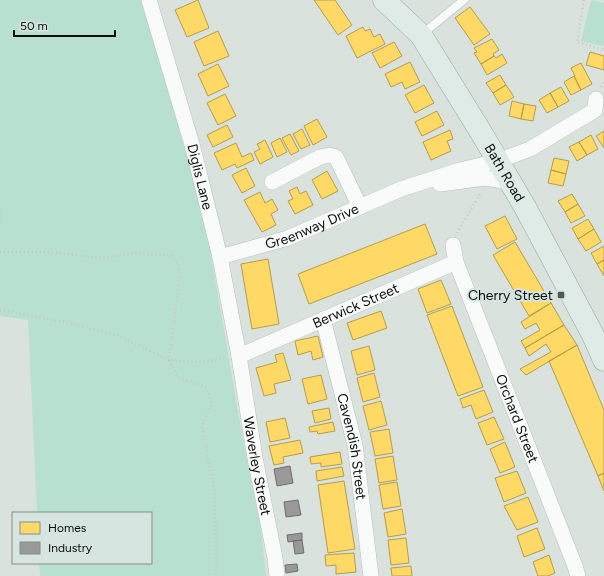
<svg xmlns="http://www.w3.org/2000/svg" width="604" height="576" font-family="Figtree,sans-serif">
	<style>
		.green { fill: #b8e0d1 }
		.homes { fill: #ffd966; stroke: #b59c4b }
		.industry { fill: #999; stroke: #6e6f6e }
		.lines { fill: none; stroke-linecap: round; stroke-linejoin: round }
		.lane-casing { stroke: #bac0bd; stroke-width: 9 }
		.street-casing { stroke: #bac0bd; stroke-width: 16 }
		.primary-casing { stroke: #91a8a0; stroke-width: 23 }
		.path { stroke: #c6c8c7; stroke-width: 2.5; stroke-dasharray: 1 3; stroke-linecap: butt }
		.lane { stroke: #f9fbfa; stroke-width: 8 }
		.street { stroke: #f9fbfa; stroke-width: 15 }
		.primary { stroke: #dfebe7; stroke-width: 22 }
		.poi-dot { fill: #525855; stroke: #d6e5df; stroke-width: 1.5 }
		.labels { text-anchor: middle; stroke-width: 4; stroke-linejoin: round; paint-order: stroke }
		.street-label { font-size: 14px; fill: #080d0b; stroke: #d6e5df }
		.poi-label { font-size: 14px; fill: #080d0b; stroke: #d6e5df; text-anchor: end }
	</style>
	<rect width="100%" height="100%" fill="#dae2de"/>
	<path class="green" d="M0 0H141L186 151 210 249 240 423 261 529 266 576H40L39 563H151V513H37L28 320 0 316Z
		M591 0 604 3V46L581 41Z"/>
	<path class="homes" d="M198 0 209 28 187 37 175 10Z
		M314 0H335L352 25 338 35Z
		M470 7 490 34 474 45 455 18Z
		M363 27 365 31 370 29 374 37 380 34 385 44 357 58 346 36Z
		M218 31 229 56 204 66 194 42Z
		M492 39 499 50 493 54 494 56 481 64 474 53 477 52 474 48Z
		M394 42 402 56 380 68 372 53Z
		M590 52 604 56V70L586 65Z
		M502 54 507 63 487 75 481 64 494 56 496 58Z
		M410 62 420 82 405 89 402 82 391 87 385 74Z
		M581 63 592 84 581 90 574 76H575L571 68Z
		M218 64 229 86 208 96 198 74Z
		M500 75 506 85 493 93 486 83Z
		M574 76 581 90 571 95 564 82Z
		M424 85 434 103 415 113 405 95Z
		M506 85 514 97 500 105 493 93Z
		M561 87 569 101 558 107 550 93Z
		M550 93 558 107 547 113 539 100Z
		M225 94 236 116 218 125 207 103Z
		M512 101 524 104 521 119 509 116Z
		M524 104 536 106 533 121 521 119Z
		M437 111 444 125 422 136 415 122Z
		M317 119 327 137 313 145 304 126Z
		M227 125 233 137 213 147 207 135Z
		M302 129 310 145 301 149 293 134Z
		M450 130 453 139 447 141 451 151 431 160 423 142Z
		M604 131V148L596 136Z
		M290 134 299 151 291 155 282 138Z
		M591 135 598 149 587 155 579 142Z
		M280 138 287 152 277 157 271 143Z
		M265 140 273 157 260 164 254 152 260 149 257 144Z
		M579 142 587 155 577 161 569 147Z
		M236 143 242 157 251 153 254 160 237 168 235 164 222 170 214 153Z
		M554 158 569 161 566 174 551 170Z
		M246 168 255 186 242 193 232 175Z
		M551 170 566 174 563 186 548 183Z
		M327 171 338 191 322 199 312 180Z
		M297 187 300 194 306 191 313 205 295 214 288 201 293 199 289 191Z
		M260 192 265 203 272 199 278 210 271 214 276 225 262 232 244 200Z
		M572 194 578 204 565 212 558 201Z
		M578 204 585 216 571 223 565 212Z
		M505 216 517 239 497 249 485 226Z
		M588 219 594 229 578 239 572 228Z
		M425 224 437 254 309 304 298 274Z
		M594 229 601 242 586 251 578 239Z
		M515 242 551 303 529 316 493 255Z
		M604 246V260L597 264 591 253Z
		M268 259 279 324 252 329 241 264Z
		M604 260V276L597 264Z
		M441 280 451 304 427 313 418 289Z
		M551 303 564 325 525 348 521 341 540 330 536 323 525 329 521 322Z
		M452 306 483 387 458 396 427 315Z
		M381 311 387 328 353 340 347 323Z
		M564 325 577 345 526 375 520 369 551 352 546 344 529 356 525 348Z
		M318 336 323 357 313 360 311 351 298 355 295 341Z
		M577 345 604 410V473L598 476 549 361Z
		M369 346 375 370 357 375 351 351Z
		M283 353 291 380 274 384 276 393 264 396 256 368 277 362 275 355Z
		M374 373 380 397 363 402 357 378Z
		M321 375 327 399 308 404 302 379Z
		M484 390 493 412 476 419 471 405 463 408 460 399Z
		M381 401 387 425 369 430 363 406Z
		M329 408 331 419 315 423 312 411Z
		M494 417 504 439 487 445 478 423Z
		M285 418 290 438 270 442 266 422Z
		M333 422 335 431 318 434 317 431 310 432 309 427Z
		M389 429 393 453 375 456 370 432Z
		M300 440 303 453 283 457 284 463 274 465 269 446Z
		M505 442 515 467 500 473 490 449Z
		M340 452 342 464 321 467V463L311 464 310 457Z
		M393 456 397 480 379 483 375 459Z
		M342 467 344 476 317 481 316 471Z
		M517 471 526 493 504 502 495 478Z
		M604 473V491L598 476Z
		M344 481 355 549 328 553 318 485Z
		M397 482 401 506 383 509 379 485Z
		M528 497 538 522 517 530 504 506Z
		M402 509 406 534 388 537 384 513Z
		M537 528 545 549 524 557 517 536Z
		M406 538 409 563 391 565 388 540Z
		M354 553 356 572 336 574V565L326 566 325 555Z
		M549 555 555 573 548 576H538L533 562Z
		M411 566 412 576H392L391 568Z"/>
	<path class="industry" d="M290 466 293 483 277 486 274 469Z
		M298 500 301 515 286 517 284 502Z
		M302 533V540L288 542 287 535Z
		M302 540 304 553 295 554 293 541Z
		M297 564 298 571 286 573 285 565Z"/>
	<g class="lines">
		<defs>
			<path id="lane" d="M421 35 464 0"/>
			<g id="street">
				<path id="s1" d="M149 0 193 148 220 257 239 356 255 458 275 558 277 576"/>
				<path d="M272 182 320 157 330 155 336 157 360 207"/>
				<path d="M440 184 485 178 510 182"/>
				<path id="s2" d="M220 257 288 238 401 189 460 170 498 161 530 149 595 110 596 99"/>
				<path id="s3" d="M456 262 575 566 578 576"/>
				<path id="s4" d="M323 319 355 445 371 576"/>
				<path id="s5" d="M239 356 456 262 453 245"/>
			</g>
			<g id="primary">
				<path id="s6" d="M384 0 421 35 482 134 525 207 593 335 604 360"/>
			</g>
		</defs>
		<use href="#lane" class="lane-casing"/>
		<use href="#street" class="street-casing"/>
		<use href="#primary" class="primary-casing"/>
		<path class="path" d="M584 0 577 42 604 50
			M601 87 604 81
			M0 209V223
			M457 233 481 192
			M0 252H46L102 258 135 253 172 256 179 265 178 290 169 360 178 377 207 388 212 404 202 425 215 495 216 576
			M0 310 69 323 122 337 169 360 201 362 227 358"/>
		<use href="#lane" class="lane"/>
		<use href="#street" class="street"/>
		<use href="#primary" class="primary"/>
	</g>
	<rect class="poi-dot" x="557" y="291" width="8" height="8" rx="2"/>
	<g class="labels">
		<g class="street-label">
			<text dy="5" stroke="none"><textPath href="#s6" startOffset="212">Bath Road</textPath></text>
			<text dy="5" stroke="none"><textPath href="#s1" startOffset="184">Diglis Lane</textPath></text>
			<text dy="5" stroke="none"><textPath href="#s2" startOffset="97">Greenway Drive</textPath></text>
			<text dy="5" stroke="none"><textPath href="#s5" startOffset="127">Berwick Street</textPath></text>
			<text dy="5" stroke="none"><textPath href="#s3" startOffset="168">Orchard Street</textPath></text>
			<text dy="5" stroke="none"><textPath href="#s4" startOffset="131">Cavendish Street</textPath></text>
			<text dy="5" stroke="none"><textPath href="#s1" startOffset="479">Waverley Street</textPath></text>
		</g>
		<g class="poi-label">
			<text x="553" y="300">Cherry Street</text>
		</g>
	</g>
	<rect x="12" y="512" width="140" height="52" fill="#d6e5df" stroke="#848f8a"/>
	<rect x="20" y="522" width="20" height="12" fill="#ffd966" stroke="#848f8a"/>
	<text x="48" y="532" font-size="12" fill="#080d0b">Homes</text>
	<rect x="20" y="542" width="20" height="12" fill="#999999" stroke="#848f8a"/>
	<text x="48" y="552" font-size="12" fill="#080d0b">Industry</text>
	<path d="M14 30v6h101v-6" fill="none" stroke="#080d0b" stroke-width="2"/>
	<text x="20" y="30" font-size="12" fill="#080d0b" stroke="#d6e5df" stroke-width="3" paint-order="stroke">50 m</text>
</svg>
